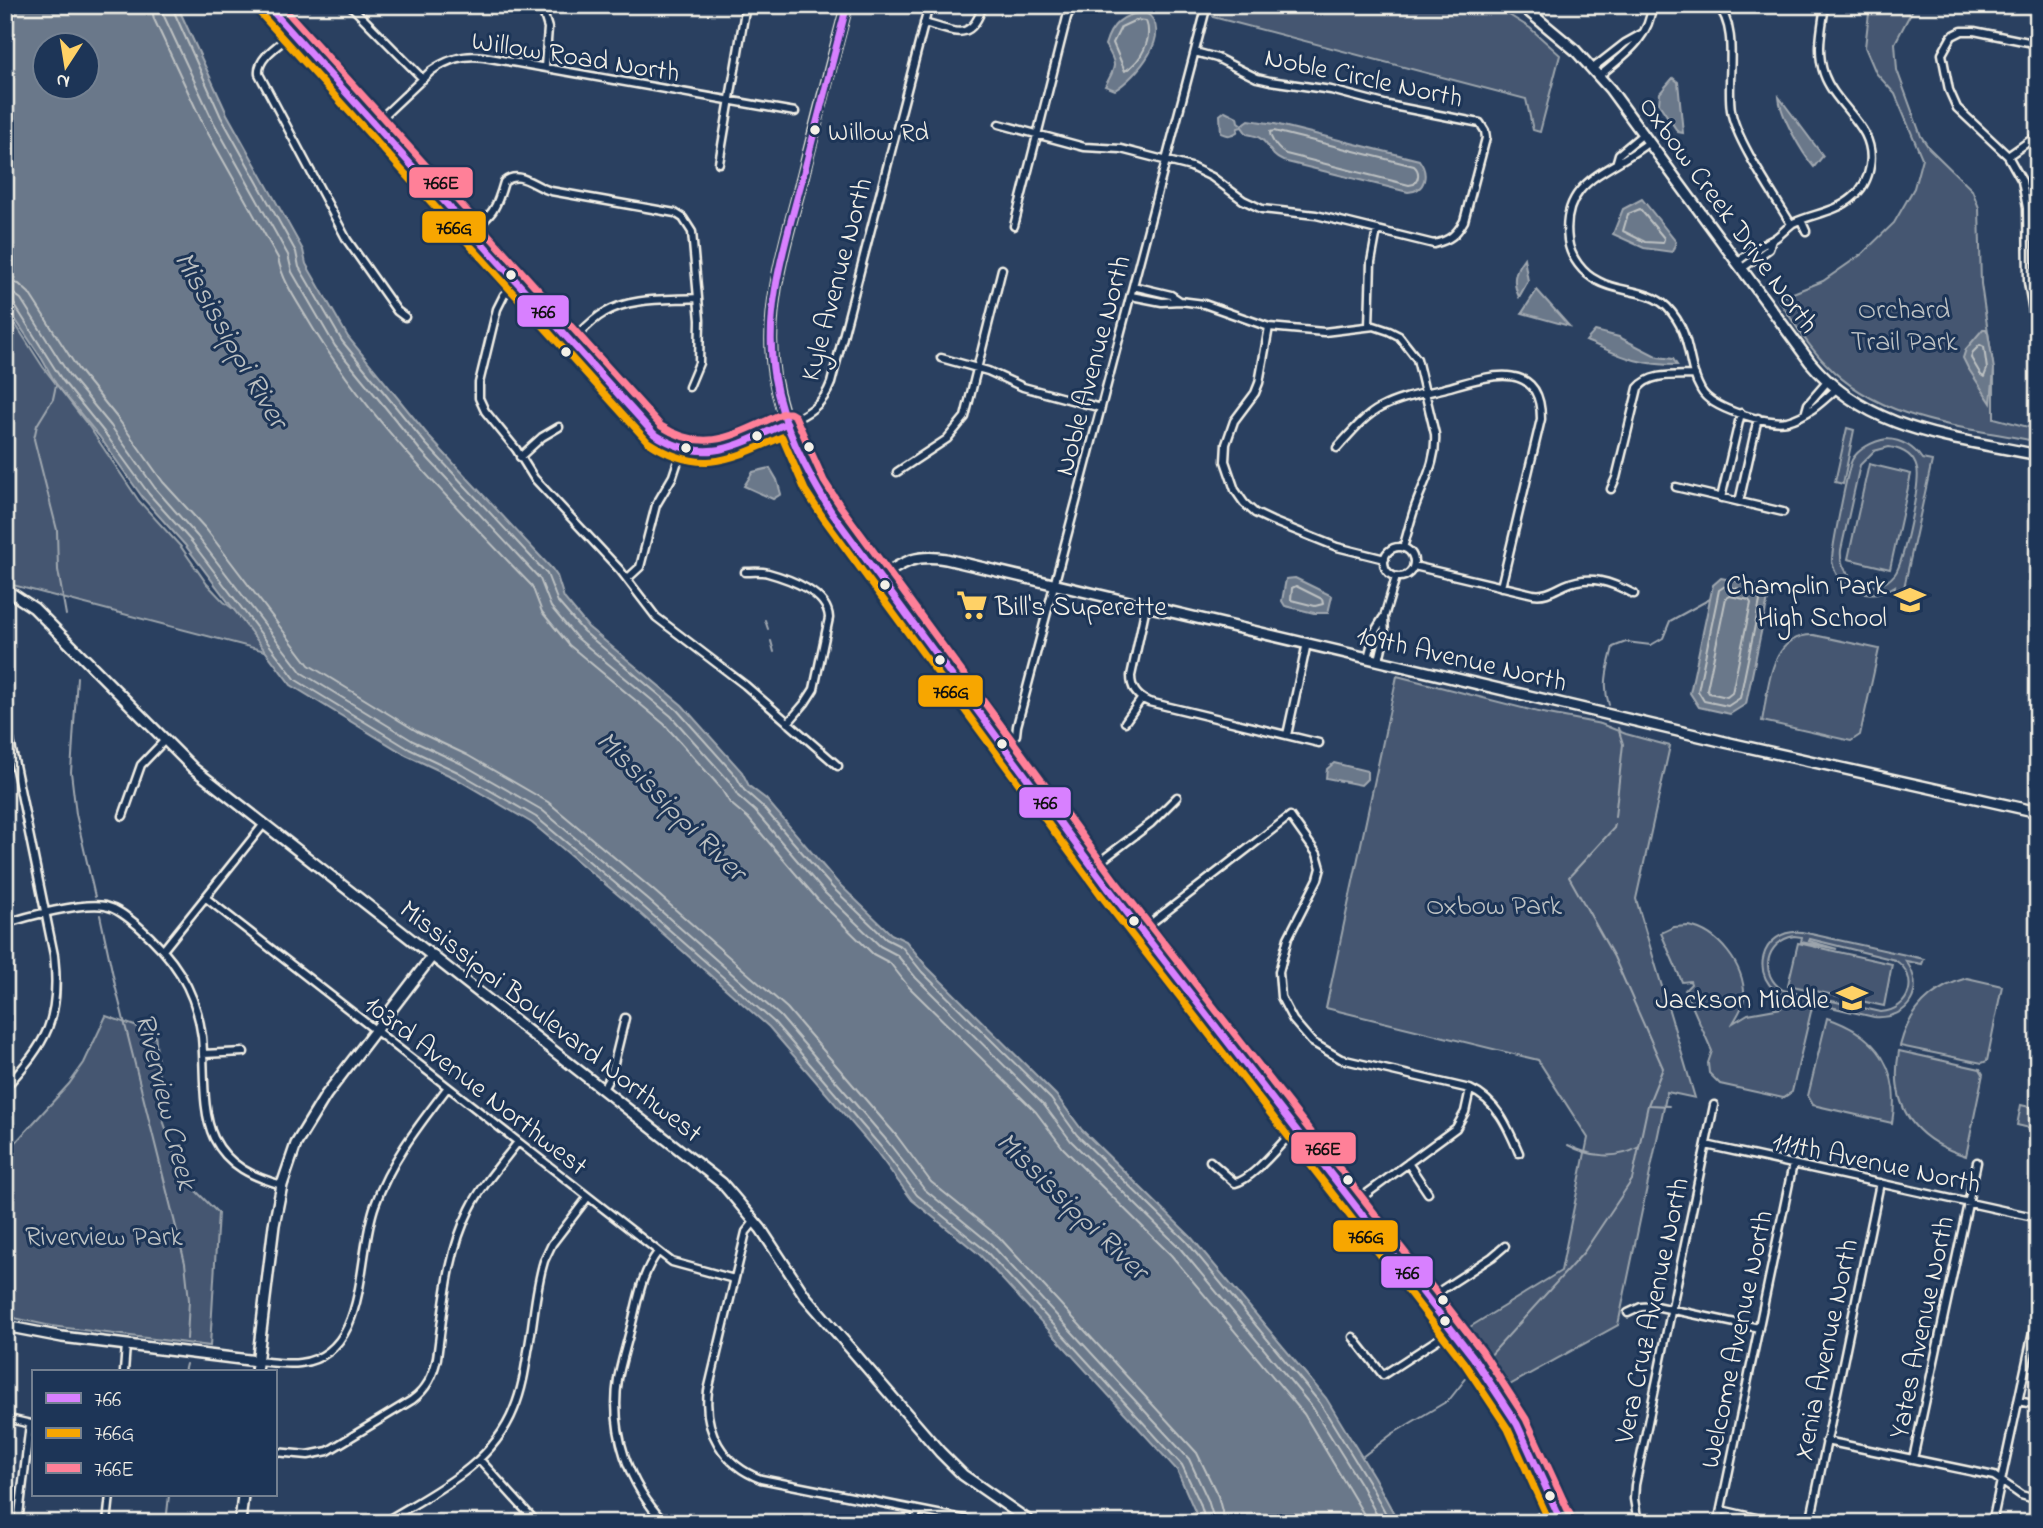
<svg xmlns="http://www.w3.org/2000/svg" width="2043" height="1528" font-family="'Indie Flower',sans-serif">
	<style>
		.green { fill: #445771; stroke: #9ca4ac; stroke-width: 2; fill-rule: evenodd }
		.water { fill: #6a788a; stroke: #a1a8b0; stroke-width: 2; fill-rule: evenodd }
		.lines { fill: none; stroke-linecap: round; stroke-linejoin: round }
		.shore { stroke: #bdc1c2; stroke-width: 2 }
		.stream { stroke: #a1a8b0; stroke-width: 2 }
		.street-casing { stroke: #f4f1e8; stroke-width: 11 }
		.secondary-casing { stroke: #f4f1e8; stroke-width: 14 }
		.street { stroke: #1d3557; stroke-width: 6 }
		.secondary { stroke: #1d3557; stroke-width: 9 }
		.bus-1-casing { stroke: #1d3557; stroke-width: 12 }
		.bus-2-casing { stroke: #1d3557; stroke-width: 12 }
		.bus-3-casing { stroke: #1d3557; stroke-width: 12 }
		.bus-1 { stroke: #d880ff; stroke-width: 7 }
		.bus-2 { stroke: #f7a600; stroke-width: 7 }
		.bus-3 { stroke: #ff8098; stroke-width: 7 }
		.bus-dot { fill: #f4f1e8; stroke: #1d3557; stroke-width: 2.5 }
		.labels { text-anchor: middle; stroke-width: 6; stroke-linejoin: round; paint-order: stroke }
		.bus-label { font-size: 26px; fill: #f4f1e8; stroke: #1d3557; text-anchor: start }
		.street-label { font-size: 28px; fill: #f4f1e8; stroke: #1d3557 }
		.park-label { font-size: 28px; fill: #bfc3c4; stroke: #1d3557 }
		.poi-label { font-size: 28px; fill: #f4f1e8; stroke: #1d3557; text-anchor: end }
		.water-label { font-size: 30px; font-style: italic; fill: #bdc1c2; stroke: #1d3557 }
		.line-badge { stroke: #1d3557; stroke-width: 2.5 }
		.pale-badge-label { font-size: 19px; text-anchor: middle; font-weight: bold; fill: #111 }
	</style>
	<rect width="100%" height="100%" fill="#2a4060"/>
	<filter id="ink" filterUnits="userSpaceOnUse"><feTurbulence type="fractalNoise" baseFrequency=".0143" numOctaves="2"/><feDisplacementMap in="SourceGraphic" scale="14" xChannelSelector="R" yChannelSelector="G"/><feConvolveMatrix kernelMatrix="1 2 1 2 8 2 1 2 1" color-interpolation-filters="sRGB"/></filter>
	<g filter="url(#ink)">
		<path class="green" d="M1217 5H1493L1530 28 1560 55 1540 132 1533 130 1526 99 1213 17Z
			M1870 5H1915L1895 43 1897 70 1921 136 1929 148 1972 190 1979 208 1981 284 1994 373V418L2032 428 2033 437 2029 440C1957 426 1879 420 1826 364 1807 345 1793 321 1778 299L1823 281 1862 254 1894 223 1914 188 1922 158 1895 94 1876 73 1865 47Z
			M5 308 43 367 90 428 139 501 181 547 207 584 224 602 261 630 284 656 5 583Z
			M1847 428 1854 430 1843 484 1835 482Z
			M1887 439C1902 440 1913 446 1922 459L1932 461 1902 597 1894 595 1895 586C1871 602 1837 592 1832 561 1831 552 1848 468 1852 460 1858 449 1873 441 1887 439ZM1889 447C1902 449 1914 455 1917 469 1921 481 1903 564 1895 574 1874 600 1838 580 1841 550L1860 465 1874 451Z
			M1869 464 1911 474 1890 569 1848 559Z
			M1814 635 1879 649 1860 735 1851 741 1762 721C1769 688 1769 634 1814 635Z
			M1397 676 1538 712 1601 724 1626 734 1670 746 1636 899 1695 1098 1667 1092 1618 1325 1506 1387 1465 1330 1561 1271 1588 1138 1538 1060 1326 1008Z
			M1688 926C1718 931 1746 966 1744 999 1743 1008 1737 1016 1733 1023L1748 1014 1781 1008 1785 996C1747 980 1760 928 1802 932L1924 959 1922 964 1906 961C1926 989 1910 1020 1874 1017L1813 1003 1792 1092 1783 1098 1720 1084 1709 1073 1708 1063 1712 1051 1685 990 1691 984 1690 981 1682 982 1661 933 1674 927ZM1794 936 1802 937 1801 942 1837 949 1809 941 1810 939 1895 960C1920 976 1911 1010 1881 1012L1783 990C1758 975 1766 941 1794 936Z
			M1798 943 1892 964 1884 1006 1788 985Z
			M1967 978 2002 986 1987 1061 1982 1063 1900 1046C1909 1010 1931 988 1967 978Z
			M106 1016 155 1033 163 1120 183 1178 218 1213 210 1346 51 1326 5 1316V1154L69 1084 84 1063Z
			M1827 1018C1878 1035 1901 1070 1892 1123L1813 1105 1808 1096Z
			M1899 1051 1980 1069 1983 1074 1966 1156C1914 1140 1889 1106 1899 1051Z
			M2021 1105 2038 1109V1130L2017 1125Z"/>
		<path class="water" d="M5 5H177L227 114 303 250 306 264 348 337 431 439 552 569 557 576 564 598 588 627 682 705 742 772 749 786 766 799 837 882 891 934 906 941 927 967 1056 1095 1082 1130 1191 1237 1326 1398 1374 1477 1399 1523H1200L1177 1470 980 1255 912 1200 876 1151 769 1027 635 909 532 823 455 778 406 755 291 685 185 545 143 498 99 436 56 384 42 359 5 304ZM46 46H88V88H46Z
			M1145 12C1176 32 1135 78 1115 90L1105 86C1116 67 1118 64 1105 45 1111 24 1123 14 1145 12Z
			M1673 78 1678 82 1683 133 1678 132 1659 104 1660 93Z
			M1779 97 1823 156 1814 167C1802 153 1780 115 1779 97Z
			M1225 111 1237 117 1238 122 1242 125 1249 120 1275 124 1419 160C1429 173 1426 191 1408 192L1283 161C1264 153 1273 138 1247 134L1242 127 1238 128 1237 132C1231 136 1228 136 1221 133L1220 115Z
			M1642 199 1676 242 1672 252 1644 248 1613 234 1623 209Z
			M1524 258 1528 281 1519 297C1512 282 1514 271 1524 258Z
			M1537 290 1569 326 1522 313Z
			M1983 329H1986L1988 333 1994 369 1991 403 1968 368 1963 358 1966 349Z
			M1595 331 1619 337 1658 357 1673 359 1677 365C1636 365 1622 356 1586 341Z
			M770 468 777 480 781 494 773 499 744 486 753 472Z
			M1295 578 1332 596 1328 613H1314L1285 606 1282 601 1286 579Z
			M1721 578 1760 586 1768 599 1746 704 1730 714 1699 707 1690 693 1713 585Z
			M1334 763 1367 771V779L1361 785 1326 778 1327 769Z"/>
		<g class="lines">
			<path class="shore" d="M151 5 154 19 204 126 278 258C282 279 294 297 305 315 362 413 454 505 532 586L542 612 569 645 664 724 720 787 730 803 748 818 818 900 873 954 890 963 908 986 1036 1112 1063 1148 1171 1255 1304 1414 1369 1523
				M162 5 163 14 213 121 288 255 292 272 335 346 420 450 540 579 551 607 576 637 671 716 729 781 738 796 755 811 825 893 880 946 897 955 916 978 1044 1105 1071 1141 1179 1247 1313 1408 1361 1485 1381 1523
				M171 5 221 117 296 252 299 267 342 341 426 444 547 574 558 602 583 631 677 710 736 776 744 790 761 805 832 887 886 939 902 947 922 972 1051 1099 1077 1135 1186 1241 1320 1403 1368 1481 1391 1523
				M1136 20 1146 21C1153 39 1141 62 1125 71L1113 43 1121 27Z
				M1274 131 1414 166C1420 171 1419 179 1414 184L1409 185 1286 154C1279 151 1270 139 1270 132Z
				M1640 209 1664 238 1663 243 1645 242 1623 231 1628 214Z
				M5 281 19 284 29 293 78 369 119 420 163 482 206 529 309 665 418 732 467 755 548 802 652 889 787 1008 896 1135 931 1182 999 1237 1197 1453 1218 1496 1225 1523
				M5 292 14 294 21 299 69 375 111 426 155 488 197 536 302 673 413 741 462 764 542 810 645 897 780 1016 888 1142 924 1189 991 1244 1189 1459 1208 1500 1215 1523
				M5 301 14 304 62 380 104 432 149 494 191 541 296 680 409 749 458 772 536 817 640 904 774 1022 881 1147 917 1195 985 1250 1182 1465 1200 1503 1206 1523
				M1980 345 1984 347 1987 369 1984 377 1981 375 1971 358 1973 352Z
				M1296 586 1322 599 1323 604 1315 606 1291 600 1292 588Z
				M1725 586 1755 592 1760 601 1740 698 1728 706 1704 701 1698 691 1719 590Z
				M1730 596 1749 600 1751 603 1732 693 1727 697 1709 693 1707 689 1726 598Z"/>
			<path class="stream" d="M56 385 53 399 37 425 34 439 57 530 58 570 66 615
				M765 620 768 629
				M771 641 774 652
				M77 677 71 772 76 814 95 897
				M1609 705C1602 684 1608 667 1613 647L1626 642 1651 645 1663 638 1670 621 1710 599
				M1615 721 1616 722
				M1615 817 1623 744 1618 728
				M100 915 115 985 185 1263 189 1300 187 1339
				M1649 1105 1669 1106
				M1568 1145C1590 1157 1617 1160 1639 1147
				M1488 1358 1584 1252 1632 1180 1648 1105 1663 1068 1614 957 1569 877 1614 828 1615 824
				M184 1372 186 1364
				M1362 1457 1392 1434 1449 1400 1468 1376
				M166 1523 169 1495"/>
			<defs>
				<path id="street" d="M350 5 423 79
					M541 5 548 28 545 67
					M1717 5C1740 28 1726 79 1731 110 1735 139 1775 197 1791 224
					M924 23C955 31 971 44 983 5
					M292 34C281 44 257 57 259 74L347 240 397 311 405 317
					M2038 44 1974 31H1962L1952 36 1942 54 1949 90 1957 108 2008 156 2022 181 2027 208 2028 282 2038 341
					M1593 68 1625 43 1643 33
					M1599 76C1623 56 1650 39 1652 5
					M375 124 431 71C448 59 464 54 484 57L795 112
					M999 124 1084 147 1121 149 1191 167 1212 177 1243 200 1262 209 1316 215 1434 244C1450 240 1456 235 1464 221L1486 138 1485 131 1480 123 1388 105 1331 90 1270 81 1257 78 1217 58 1195 52
					M1649 142C1612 172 1560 179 1568 240 1570 257 1583 274 1598 281 1619 293 1649 289 1667 307 1694 335 1685 363 1701 390 1711 409 1767 425 1787 421 1807 416 1821 403 1835 390
					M2008 156 2038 135
					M1617 161 1619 154 1643 134
					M719 163 746 5
					M1801 220 1806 231
					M1014 226 1067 17 1073 5
					M472 232C493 213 496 210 504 182 520 169 534 187 551 191L675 213 683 218 692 232 700 320 699 363 689 387
					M1737 262C1748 253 1760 246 1772 240 1780 236 1786 228 1793 223 1812 214 1836 212 1852 198 1862 190 1868 179 1870 166 1877 126 1836 108 1824 74 1816 51 1822 28 1825 5
					M1741 269 1769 249 1772 240
					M517 283 504 295 497 309 479 383V398L485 411 516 449 534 478 620 570 656 617 745 685 838 766
					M1133 286 1171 295 1180 301
					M1131 296 1162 302 1180 301 1204 304 1269 327 1324 332 1374 326 1389 331 1399 336 1417 359 1435 434C1437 463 1423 483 1414 510 1410 522 1407 535 1403 548
					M1369 326 1371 262 1377 230
					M1269 327 1259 383 1255 393 1234 421 1226 444 1225 461 1235 490 1244 503 1255 513 1272 521 1337 547 1385 559
					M570 343C581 333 591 320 604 313 630 297 668 300 698 298
					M941 358 988 371 1023 387 1101 408
					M1806 411 1808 404 1827 382
					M787 423C808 414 823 405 831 383L929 5
					M1337 448C1350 434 1363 417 1380 408 1399 398 1421 394 1442 389 1480 379 1541 354 1541 419L1501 587
					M520 457 542 437 559 427
					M897 472 947 439 965 417 1002 269
					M1676 487 1783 512
					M1611 489 1616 478 1638 388C1651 372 1676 376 1695 375
					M1721 498 1741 413
					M1739 502 1758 418
					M1384 562a15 15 0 1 1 30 0a15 15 0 1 1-30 0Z
					M1414 566 1533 594C1546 596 1554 590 1565 585 1590 574 1611 582 1634 594
					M745 572C752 572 761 571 768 573 790 579 828 593 829 618L814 689 805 703 788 723
					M627 579 640 567 656 505 673 476 682 449
					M1146 606 1131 676C1131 689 1137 697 1149 702L1319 743
					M1368 658 1375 631 1383 618
					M1379 660 1385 635 1384 617 1396 577
					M5 716 54 955C61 1019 47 1042 5 1088
					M1125 722 1142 698
					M1016 735 1017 726 1207 5
					M1287 735 1307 643
					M123 816 141 765 165 740
					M1093 867 1151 823 1177 797
					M206 898 672 1262 734 1279
					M5 924C27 916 83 902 105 906 118 909 127 917 137 925 173 956 196 989 202 1037 205 1067 201 1111 214 1138 228 1166 253 1177 282 1185
					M1141 931 1290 816 1317 854 1321 868 1318 879 1288 938 1279 972 1281 997 1293 1020 1312 1042 1341 1059 1470 1089C1497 1101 1508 1127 1519 1153
					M164 949 264 824
					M203 1054 244 1052
					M603 1089 611 1075 625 1018
					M1706 1145 2038 1218
					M1210 1161 1235 1183C1254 1179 1280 1143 1296 1129
					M1408 1163 1428 1193
					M1354 1203 1456 1128 1465 1112 1470 1089
					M755 1221 746 1232 708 1391C703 1431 723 1465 761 1479L983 1523
					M658 1252C641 1274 638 1300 631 1327 627 1344 621 1362 618 1379 610 1432 628 1484 665 1523
					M1429 1298 1492 1257 1505 1246
					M1628 1313 1641 1307 1655 1306 1759 1328
					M1353 1337 1383 1375 1452 1330
					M257 1361C271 1362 286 1365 300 1363 370 1354 356 1256 375 1205 391 1160 419 1125 448 1087
					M124 1372 126 1345
					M2018 1401 2038 1405
					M5 1418 31 1424
					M1826 1441 1994 1476 2021 1495 2038 1500
					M275 1452 308 1455 328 1451 412 1400C427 1389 433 1376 437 1358 444 1308 447 1254 470 1209 482 1185 501 1164 518 1142
					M1913 1459 1977 1162
					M480 1460 537 1523
					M1721 1510 1778 1523
					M18 1523 30 1424
					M107 1523 110 1495
					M383 1523C433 1492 491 1467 514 1409 522 1390 525 1370 528 1351 534 1321 535 1290 544 1261L552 1244 588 1197
					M915 1523 917 1510
					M1530 1523 1555 1508
					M1638 1523 1634 1499 1635 1485 1714 1105
					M1718 1523 1793 1164
					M1810 1523 1880 1183
					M1992 1523 2038 1309"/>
				<path id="secondary" d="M267 5 654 434C701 471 741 442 787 423
					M847 5C832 62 817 119 803 176 786 241 763 309 774 376 783 424 806 473 832 513L1108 888 1473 1357 1517 1424 1562 1523
					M1521 5 1575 50 1610 89 1810 362C1869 433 1953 437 2038 455
					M880 577C905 561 917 554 946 559L1725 742 2038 812
					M5 589 34 608 194 769 722 1183 761 1229 805 1296 940 1452 963 1475 1032 1523
					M5 1326 62 1337 257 1361
					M256 1372 274 1225 282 1185 296 1144 326 1095 433 955
					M240 1523 243 1495"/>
			</defs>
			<use href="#street" class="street-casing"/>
			<use href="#secondary" class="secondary-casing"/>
			<use href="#street" class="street"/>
			<use href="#secondary" class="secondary"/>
			<defs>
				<path id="bus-1" d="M267 5 654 434C706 467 737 445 787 423
					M847 5C832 62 818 119 803 176 786 241 763 308 774 376 782 425 806 471 832 513L1108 888 1473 1357 1517 1424 1562 1523"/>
				<path id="bus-2" d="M259 12 648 442C700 476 729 460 782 437L805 490 824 519 1100 894 1464 1363 1508 1429 1550 1523"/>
				<path id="bus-3" d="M281 5 661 426C708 456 738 432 784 413H790L795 416 824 481 841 507 1116 882 1482 1351 1526 1419 1572 1519"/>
			</defs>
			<use href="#bus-1" class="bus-1-casing"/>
			<use href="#bus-2" class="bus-2-casing"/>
			<use href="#bus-3" class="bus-3-casing"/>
			<use href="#bus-1" class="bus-1"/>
			<use href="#bus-2" class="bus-2"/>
			<use href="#bus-3" class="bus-3"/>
		</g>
	</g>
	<defs>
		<symbol id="school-bare" viewBox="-9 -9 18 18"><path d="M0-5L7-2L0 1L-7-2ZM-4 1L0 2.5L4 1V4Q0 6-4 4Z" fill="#ffd166" stroke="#1d3557" stroke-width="2.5" paint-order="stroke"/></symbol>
		<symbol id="supermarket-bare" viewBox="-9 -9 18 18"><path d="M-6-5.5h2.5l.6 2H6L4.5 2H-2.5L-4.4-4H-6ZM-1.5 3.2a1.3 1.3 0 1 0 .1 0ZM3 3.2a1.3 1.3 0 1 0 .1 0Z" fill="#ffd166" stroke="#1d3557" stroke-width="2.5" paint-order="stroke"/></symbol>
	</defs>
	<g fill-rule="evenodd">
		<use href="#school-bare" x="1888" y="578" width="44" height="44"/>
		<use href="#supermarket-bare" x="950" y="583" width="44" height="44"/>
		<use href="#school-bare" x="1830" y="976" width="44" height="44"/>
	</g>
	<g class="bus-dot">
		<circle cx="815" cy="130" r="6"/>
		<circle cx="511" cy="275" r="6"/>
		<circle cx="566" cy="352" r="6"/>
		<circle cx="757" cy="436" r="6"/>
		<circle cx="809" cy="447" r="6"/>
		<circle cx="686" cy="448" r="6"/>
		<circle cx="885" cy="585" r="6"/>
		<circle cx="940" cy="660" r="6"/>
		<circle cx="1002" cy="744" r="6"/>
		<circle cx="1134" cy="921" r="6"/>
		<circle cx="1348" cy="1180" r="6"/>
		<circle cx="1443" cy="1300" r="6"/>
		<circle cx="1445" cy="1321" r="6"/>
		<circle cx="1550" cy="1496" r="6"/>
	</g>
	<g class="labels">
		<g class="bus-label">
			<text x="828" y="140">Willow Rd</text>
		</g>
		<g class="street-label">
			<text transform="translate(576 55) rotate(9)" y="10">Willow Road North</text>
			<text transform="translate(1364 76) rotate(12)" y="10">Noble Circle North</text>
			<text transform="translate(1730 214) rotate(54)" y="10">Oxbow Creek Drive North</text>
			<text transform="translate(835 279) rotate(-75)" y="10">Kyle Avenue North</text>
			<text transform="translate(1091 365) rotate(-75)" y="10">Noble Avenue North</text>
			<text transform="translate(1462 657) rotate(13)" y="10">109th Avenue North</text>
			<text transform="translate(552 1020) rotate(38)" y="10">Mississippi Boulevard Northwest</text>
			<text transform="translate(477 1084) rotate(38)" y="10">103rd Avenue Northwest</text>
			<text transform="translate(1877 1161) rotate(12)" y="10">111th Avenue North</text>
			<text transform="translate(1650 1310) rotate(-78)" y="10">Vera Cruz Avenue North</text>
			<text transform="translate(1920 1327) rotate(-78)" y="10">Yates Avenue North</text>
			<text transform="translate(1735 1339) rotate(-78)" y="10">Welcome Avenue North</text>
			<text transform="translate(1824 1349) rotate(-78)" y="10">Xenia Avenue North</text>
		</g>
		<g class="park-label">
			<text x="1904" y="318">Orchard<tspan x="1904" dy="32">Trail Park</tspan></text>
			<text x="1494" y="914">Oxbow Park</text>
			<text x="104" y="1245">Riverview Park</text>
		</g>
		<g class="poi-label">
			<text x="1887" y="594">Champlin Park<tspan x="1887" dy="32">High School</tspan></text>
			<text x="995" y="615" text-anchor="start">Bill's Superette</text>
			<text x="1829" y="1008">Jackson Middle</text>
		</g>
		<g class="water-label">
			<text transform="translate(232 339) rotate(60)" y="10">Mississippi River</text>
			<text transform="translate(672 805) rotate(45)" y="10">Mississippi River</text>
			<text transform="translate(167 1101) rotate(76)" y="10">Riverview Creek</text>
			<text transform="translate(1073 1205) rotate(44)" y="10">Mississippi River</text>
		</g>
	</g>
	<g class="line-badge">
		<rect x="408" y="166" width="66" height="33" rx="7" fill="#ff8098"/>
		<rect x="421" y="210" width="66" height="34" rx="7" fill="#f7a600"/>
		<rect x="516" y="294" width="54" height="34" rx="7" fill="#d880ff"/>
		<rect x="917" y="674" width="67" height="34" rx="7" fill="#f7a600"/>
		<rect x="1018" y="786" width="54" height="33" rx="7" fill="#d880ff"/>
		<rect x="1290" y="1131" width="67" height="34" rx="7" fill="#ff8098"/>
		<rect x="1332" y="1219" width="67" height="34" rx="7" fill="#f7a600"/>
		<rect x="1380" y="1255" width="54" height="34" rx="7" fill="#d880ff"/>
	</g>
	<g class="pale-badge-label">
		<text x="441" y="189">766E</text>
		<text x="454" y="234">766G</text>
		<text x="543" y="318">766</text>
		<text x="951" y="698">766G</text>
		<text x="1045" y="809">766</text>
		<text x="1323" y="1155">766E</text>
		<text x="1366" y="1243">766G</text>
		<text x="1407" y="1279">766</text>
	</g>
	<rect width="2043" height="1528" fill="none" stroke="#1d3557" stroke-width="28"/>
	<rect x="14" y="14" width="2015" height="1500" fill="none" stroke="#f4f1e8" stroke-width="2.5" filter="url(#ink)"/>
	<rect x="32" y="1370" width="245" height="126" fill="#1d3557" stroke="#738091" stroke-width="2"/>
	<rect x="46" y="1393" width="35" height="10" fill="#d880ff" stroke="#738091" stroke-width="2"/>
	<text x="94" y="1406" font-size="21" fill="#f4f1e8">766</text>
	<rect x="46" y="1428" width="35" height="10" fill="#f7a600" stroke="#738091" stroke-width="2"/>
	<text x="94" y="1440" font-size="21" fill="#f4f1e8">766G</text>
	<rect x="46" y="1463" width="35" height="10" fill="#ff8098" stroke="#738091" stroke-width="2"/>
	<text x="94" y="1476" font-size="21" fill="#f4f1e8">766E</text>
	<g transform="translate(66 66) rotate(192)"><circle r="33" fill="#1d3557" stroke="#738091" stroke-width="2"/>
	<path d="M0-5L12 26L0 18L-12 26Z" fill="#ffd166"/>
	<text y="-10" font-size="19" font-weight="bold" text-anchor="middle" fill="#f4f1e8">N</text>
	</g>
</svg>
